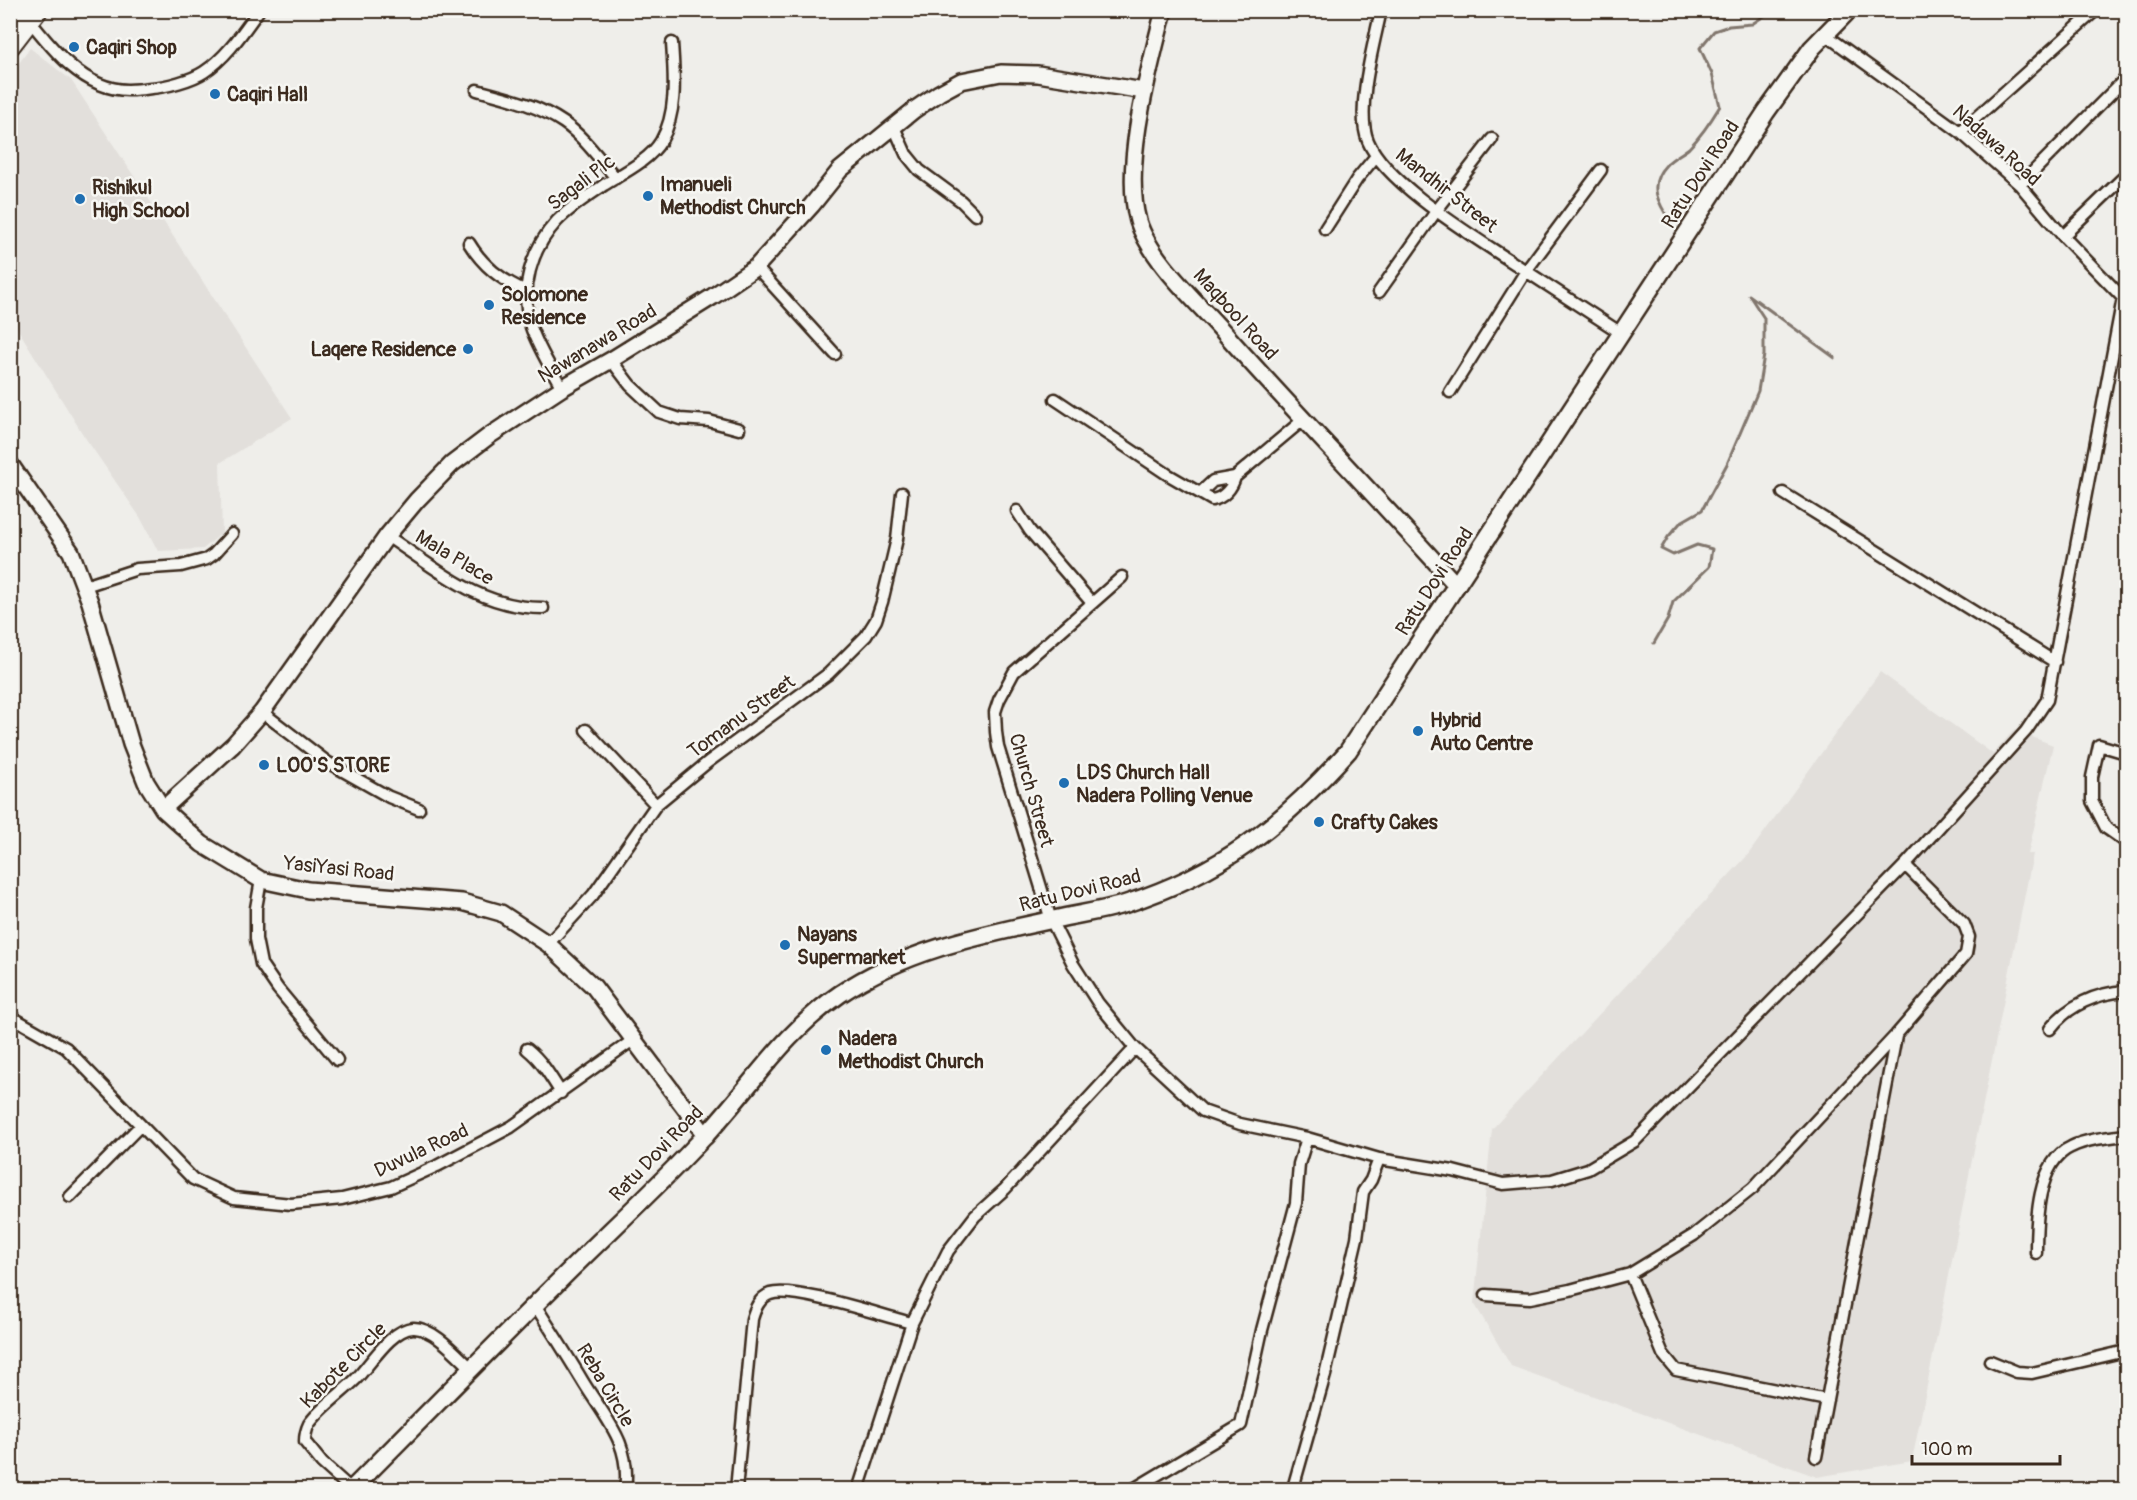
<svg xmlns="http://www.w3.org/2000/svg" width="2137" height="1500" font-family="Pangolin,sans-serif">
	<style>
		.built { fill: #e2dfdb }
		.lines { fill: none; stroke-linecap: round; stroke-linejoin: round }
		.stream { stroke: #81766d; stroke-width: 3 }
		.street-casing { stroke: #3b2a1e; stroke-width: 15 }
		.secondary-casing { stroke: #3b2a1e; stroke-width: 20 }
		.primary-casing { stroke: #3b2a1e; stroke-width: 21 }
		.highway-casing { stroke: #3b2a1e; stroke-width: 24 }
		.street { stroke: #f6f6f2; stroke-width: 10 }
		.secondary { stroke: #f6f6f2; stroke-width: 15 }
		.primary { stroke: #f6f6f2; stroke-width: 16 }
		.highway { stroke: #f6f6f2; stroke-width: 20 }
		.poi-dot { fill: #1f6fb2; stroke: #f6f6f2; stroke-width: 2 }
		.labels { text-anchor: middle; stroke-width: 5; stroke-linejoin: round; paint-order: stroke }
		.poi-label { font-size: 20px; font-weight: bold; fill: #3b2a1e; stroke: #f6f6f2; text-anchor: start }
		.street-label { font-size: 20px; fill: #3b2a1e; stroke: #f6f6f2 }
	</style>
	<rect width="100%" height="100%" fill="#efeeea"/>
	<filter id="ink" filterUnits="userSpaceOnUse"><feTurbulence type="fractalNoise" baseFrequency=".0167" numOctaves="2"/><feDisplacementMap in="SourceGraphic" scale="12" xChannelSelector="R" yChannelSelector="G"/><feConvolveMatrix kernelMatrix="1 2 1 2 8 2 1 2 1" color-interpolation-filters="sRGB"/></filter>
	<g filter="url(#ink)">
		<path class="built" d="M30 48 71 80 292 418 220 463 222 533 203 549 158 551 140 517 84 436 11 318V74Z
			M1880 672 1993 754 2014 730 2053 745 2028 854H2033L1912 1461 1817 1477 1511 1366 1474 1303 1492 1129 1747 856Z"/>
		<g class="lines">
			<path class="stream" d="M1674 227C1661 207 1645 187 1666 165 1672 158 1682 154 1689 148 1701 136 1711 121 1720 106L1712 74 1700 48 1714 31 1729 26 1752 24 1773 10
				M1654 643 1668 619 1673 602 1709 567 1712 549 1697 545 1673 555 1661 549 1668 537 1681 522 1702 510 1727 464 1758 391 1764 355V318L1749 295 1835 358"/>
			<defs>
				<path id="street" d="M1381 10C1374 44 1355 110 1368 141 1385 182 1468 233 1506 258 1544 283 1583 308 1621 333
					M27 17C52 49 84 90 128 90 136 90 144 89 151 88 166 87 192 80 204 72 227 57 243 32 259 10
					M1826 35 1960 132 2020 185 2063 236 2126 301
					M477 90C507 98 538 105 564 123 584 137 600 160 616 178
					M894 127 906 154 919 170 961 201 975 215
					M1960 132 2096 10
					M2020 185 2126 78
					M1325 229 1357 179 1376 156
					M2063 236 2126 175
					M469 243C483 266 501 280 526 291
					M756 267 835 354
					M1379 292 1437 210 1492 139
					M611 360 630 385 659 412 680 419 709 421 739 429
					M562 388C551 368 538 348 531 327 519 290 531 249 557 221 570 207 588 196 604 185 623 173 649 161 661 141 678 112 674 74 672 43
					M1450 392 1526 271 1601 170
					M1055 399 1167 474 1212 500C1224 498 1232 488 1235 477L1303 420
					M1200 493 1213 481 1235 477
					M1783 493 2055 662
					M1017 511 1030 531 1092 603
					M387 536C437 569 479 608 543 608
					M1122 577 1014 672 999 700 995 712 996 732 998 747 1051 920 1073 964 1098 1003 1135 1048 1203 1111 1240 1124 1307 1138 1379 1159 1453 1171 1503 1184 1552 1180 1588 1169 1635 1141 1905 865 2026 731 2047 700 2123 298
					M85 586 137 569 181 566 207 559 214 554 232 534
					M262 712 327 762 389 797 419 809
					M586 730 656 805
					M2126 753 2099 745 2092 777V801L2106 828 2126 842
					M261 880 256 908V939L261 964 278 989 337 1060
					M548 944 593 895 656 805 708 762 828 674 866 636 876 620 882 602 897 539 902 493
					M10 1016 66 1048 193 1179 234 1198 291 1204 342 1199 391 1187 437 1166 511 1127 633 1040
					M2050 1029C2068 1005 2097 993 2126 991
					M527 1049C542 1061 551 1077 561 1093
					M70 1197 140 1126
					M2036 1253C2036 1222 2037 1162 2071 1147 2087 1139 2109 1137 2126 1135
					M1630 1274 1663 1354 1676 1370 1827 1400
					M1486 1295 1530 1298 1570 1290 1630 1274 1694 1235 1753 1188 1896 1035 1966 954 1969 937 1964 924 1905 865
					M535 1305C551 1330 567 1355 582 1380 604 1417 632 1443 625 1490
					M1990 1361 2017 1372 2032 1373 2126 1351
					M1816 1457 1896 1036
					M1293 1488 1325 1375 1357 1238 1363 1192 1371 1180 1379 1159
					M351 1489 322 1463 305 1442C305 1435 306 1430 309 1424 321 1407 341 1394 356 1379 370 1365 391 1329 413 1328 433 1327 458 1356 472 1369
					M736 1490 752 1319C755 1309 759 1298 770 1294 795 1286 883 1316 912 1323
					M858 1490 912 1323 948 1251 975 1216 1005 1189 1135 1048
					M1132 1490 1241 1425 1262 1330 1296 1203 1299 1164 1307 1138"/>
				<path id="secondary" d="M1164 10C1150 67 1122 164 1138 221 1150 259 1193 298 1220 328 1297 415 1379 499 1457 586
					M10 464 71 552 90 602 131 744 146 782 163 809 202 844 261 880 308 890 462 902 501 913 548 944 594 987 706 1136
					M163 809 233 745 262 712 387 536 417 500 452 464 489 436 562 388 611 360 712 297 756 267 812 205 840 170 914 110 939 93 961 81 1001 73 1038 74 1144 91"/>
				<path id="primary" d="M351 1490C421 1420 489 1350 559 1281 607 1233 658 1187 704 1137 750 1088 783 1033 840 994 905 950 981 935 1056 919 1078 914 1102 911 1125 904 1221 873 1281 826 1348 751L1766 112 1812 48 1849 10"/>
				<path id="highway" d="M10 18 16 10
					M10 45 37 10"/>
			</defs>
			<use href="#street" class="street-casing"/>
			<use href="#secondary" class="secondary-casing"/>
			<use href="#primary" class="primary-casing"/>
			<use href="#highway" class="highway-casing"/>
			<use href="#street" class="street"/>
			<use href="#secondary" class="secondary"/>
			<use href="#primary" class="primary"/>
			<use href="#highway" class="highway"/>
		</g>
	</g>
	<g class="poi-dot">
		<circle cx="74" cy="47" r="6"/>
		<circle cx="215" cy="94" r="6"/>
		<circle cx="648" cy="196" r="6"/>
		<circle cx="80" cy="199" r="6"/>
		<circle cx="489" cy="305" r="6"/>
		<circle cx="468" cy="349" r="6"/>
		<circle cx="1418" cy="731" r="6"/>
		<circle cx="264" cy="765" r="6"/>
		<circle cx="1064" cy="783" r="6"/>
		<circle cx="1319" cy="822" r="6"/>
		<circle cx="785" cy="945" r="6"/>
		<circle cx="826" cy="1050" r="6"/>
	</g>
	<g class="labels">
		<g class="poi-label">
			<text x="86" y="54">Caqiri Shop</text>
			<text x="227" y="101">Caqiri Hall</text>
			<text x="660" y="191">Imanueli<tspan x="660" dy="23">Methodist Church</tspan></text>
			<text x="92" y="194">Rishikul<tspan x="92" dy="23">High School</tspan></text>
			<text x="501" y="301">Solomone<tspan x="501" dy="23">Residence</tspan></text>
			<text x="456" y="356" text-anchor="end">Laqere Residence</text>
			<text x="1430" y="727">Hybrid<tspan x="1430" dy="23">Auto Centre</tspan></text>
			<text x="276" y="772">LOO'S STORE</text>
			<text x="1076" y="779">LDS Church Hall<tspan x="1076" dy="23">Nadera Polling Venue</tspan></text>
			<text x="1331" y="829">Crafty Cakes</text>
			<text x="797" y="941">Nayans<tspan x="797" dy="23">Supermarket</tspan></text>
			<text x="838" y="1045">Nadera<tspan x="838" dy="23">Methodist Church</tspan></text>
		</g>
		<g class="street-label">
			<text transform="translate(1997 145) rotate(42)" y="7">Nadawa Road</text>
			<text transform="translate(1700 174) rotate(-57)" y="7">Ratu Dovi Road</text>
			<text transform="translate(581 182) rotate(-37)" y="7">Sagali Plc</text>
			<text transform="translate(1447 190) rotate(38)" y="7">Mandhir Street</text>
			<text transform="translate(1236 314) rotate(48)" y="7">Maqbool Road</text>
			<text transform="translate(597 343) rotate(-31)" y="7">Nawanawa Road</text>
			<text transform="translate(455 557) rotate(31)" y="7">Mala Place</text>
			<text transform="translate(1434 581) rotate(-57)" y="7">Ratu Dovi Road</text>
			<text transform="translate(741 716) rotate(-36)" y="7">Tomanu Street</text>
			<text transform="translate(1032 790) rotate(74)" y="7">Church Street</text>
			<text transform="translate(339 868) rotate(6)" y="7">YasiYasi Road</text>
			<text transform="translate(1080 890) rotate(-14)" y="7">Ratu Dovi Road</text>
			<text transform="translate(421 1150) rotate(-25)" y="7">Duvula Road</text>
			<text transform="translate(656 1153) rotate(-46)" y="7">Ratu Dovi Road</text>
			<text transform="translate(343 1365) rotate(-45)" y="7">Kabote Circle</text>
			<text transform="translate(606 1385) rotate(59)" y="7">Reba Circle</text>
		</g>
	</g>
	<rect width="2137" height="1500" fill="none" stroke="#f6f6f2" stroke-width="36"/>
	<rect x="18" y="18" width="2101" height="1464" fill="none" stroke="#3b2a1e" stroke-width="2" filter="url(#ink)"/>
	<path d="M1912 1455v9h148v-9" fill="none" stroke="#3b2a1e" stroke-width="3"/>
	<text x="1921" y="1455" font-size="18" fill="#3b2a1e" stroke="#f6f6f2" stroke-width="4.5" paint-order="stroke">100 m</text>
</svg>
